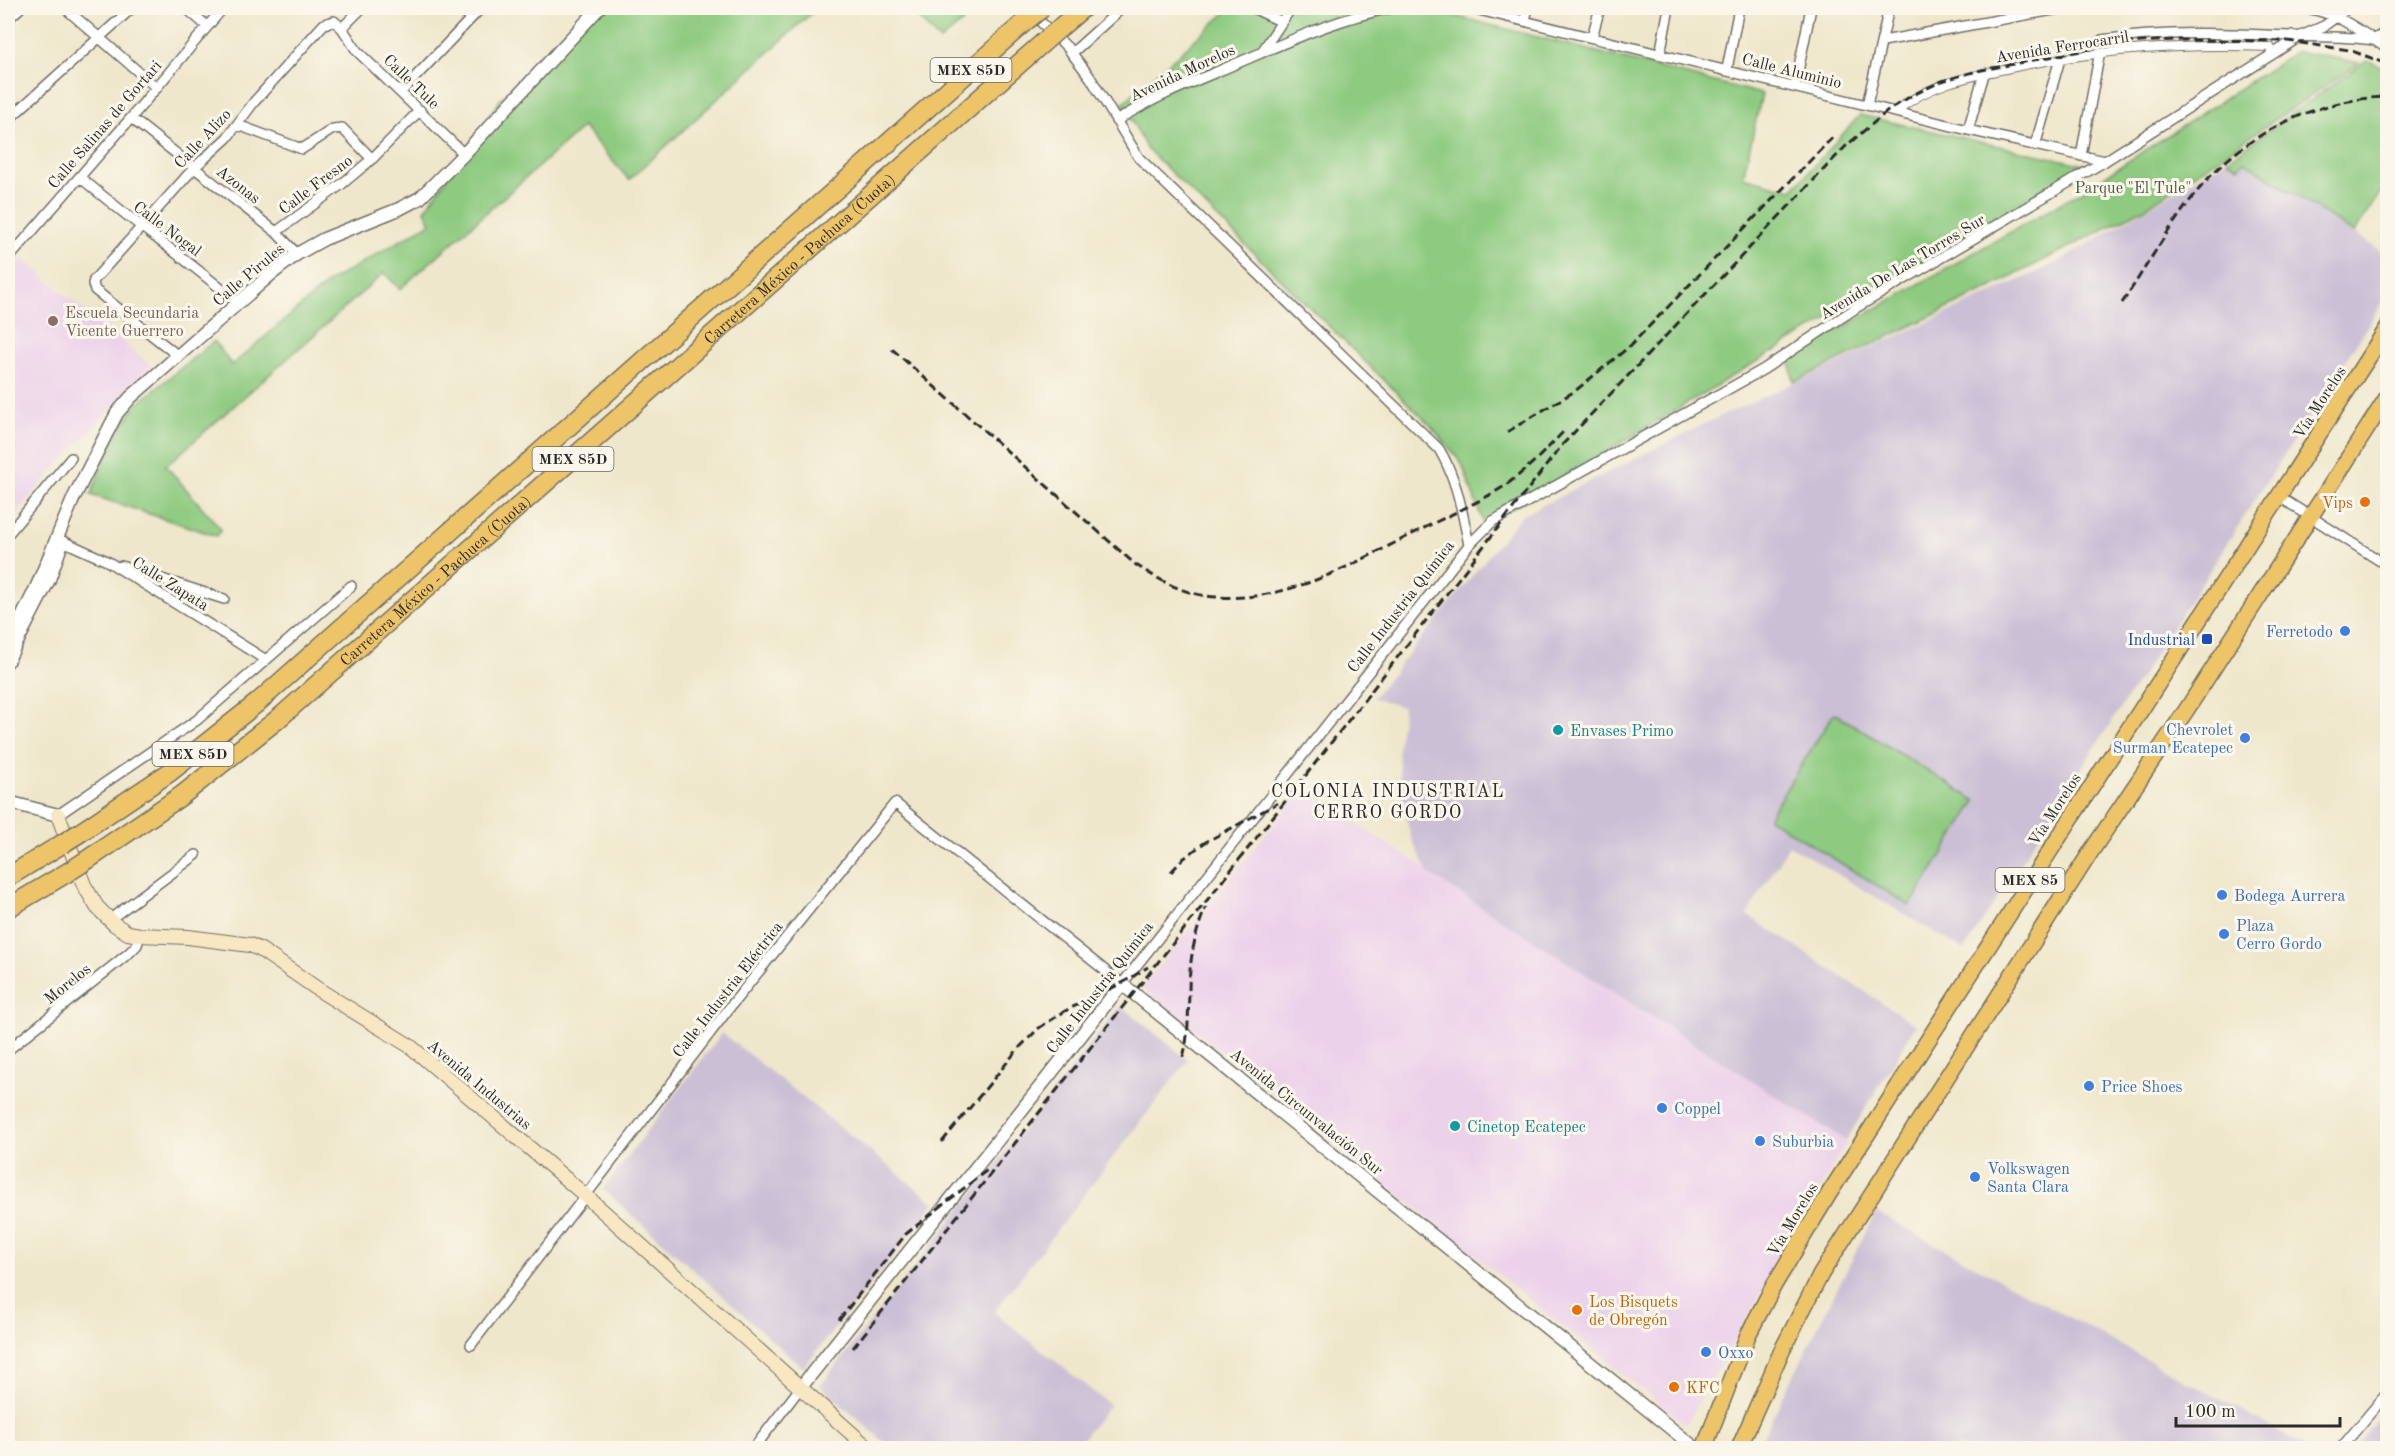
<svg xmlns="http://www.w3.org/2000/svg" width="2395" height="1456" font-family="'Old Standard TT',serif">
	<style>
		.built { fill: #ecd1ea }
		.industrial { fill: #cbbfd5 }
		.green { fill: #8eca80; stroke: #5c7a56; stroke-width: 1.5 }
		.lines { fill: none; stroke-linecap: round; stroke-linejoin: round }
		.pedestrian-casing { stroke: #706d63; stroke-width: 10 }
		.minor-casing { stroke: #706d63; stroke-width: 12 }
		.tertiary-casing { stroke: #706d63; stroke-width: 15 }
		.secondary-casing { stroke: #706d63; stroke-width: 16 }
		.primary-casing { stroke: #706d63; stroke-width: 18 }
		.motorway-casing { stroke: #706d63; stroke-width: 21 }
		.pedestrian { stroke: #fff; stroke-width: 8 }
		.minor { stroke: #fff; stroke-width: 9 }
		.tertiary { stroke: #fff; stroke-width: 12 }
		.secondary { stroke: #f8e7c3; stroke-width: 14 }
		.primary { stroke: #eec469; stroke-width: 15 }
		.motorway { stroke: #eec469; stroke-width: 18 }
		.rail { stroke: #2b2b2b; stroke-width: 3; stroke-dasharray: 9 4.5; stroke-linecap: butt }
		.motorway-bridge-casing { stroke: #706d63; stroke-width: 21; stroke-linecap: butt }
		.motorway-bridge { stroke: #eec469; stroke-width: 18 }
		.education-dot { fill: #8d6e63; stroke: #fbf7ec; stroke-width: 2 }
		.food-dot { fill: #e8710a; stroke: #fbf7ec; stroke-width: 2 }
		.shop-dot { fill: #3f7fe0; stroke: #fbf7ec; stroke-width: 2 }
		.transit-dot { fill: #1a4fb4; stroke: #fbf7ec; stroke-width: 2 }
		.culture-dot { fill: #0f9aa8; stroke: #fbf7ec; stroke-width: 2 }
		.labels { text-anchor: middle; stroke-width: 6; stroke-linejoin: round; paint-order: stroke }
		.shield { fill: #fbf7ec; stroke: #696865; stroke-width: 1.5 }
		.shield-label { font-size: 15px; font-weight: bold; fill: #2b2b2b }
		.street-label { font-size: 16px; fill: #2b2b2b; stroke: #fbf7ec }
		.park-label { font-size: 16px; fill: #495b44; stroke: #fbf7ec }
		.education-label { font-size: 16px; fill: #785e54; stroke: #fbf7ec; text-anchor: start }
		.food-label { font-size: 16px; fill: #c56008; stroke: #fbf7ec; text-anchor: start }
		.shop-label { font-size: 16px; fill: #366cbe; stroke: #fbf7ec; text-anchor: start }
		.transit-label { font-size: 16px; fill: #164399; stroke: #fbf7ec; text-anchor: end }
		.culture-label { font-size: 16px; fill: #0d838f; stroke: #fbf7ec; text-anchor: start }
		.neighbourhood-label { font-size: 18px; letter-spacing: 1.5px; fill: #2b2b2b; stroke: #fbf7ec }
	</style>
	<rect width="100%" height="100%" fill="#fbf7ec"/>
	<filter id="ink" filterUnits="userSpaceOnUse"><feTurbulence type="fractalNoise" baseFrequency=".0167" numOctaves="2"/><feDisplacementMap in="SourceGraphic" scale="12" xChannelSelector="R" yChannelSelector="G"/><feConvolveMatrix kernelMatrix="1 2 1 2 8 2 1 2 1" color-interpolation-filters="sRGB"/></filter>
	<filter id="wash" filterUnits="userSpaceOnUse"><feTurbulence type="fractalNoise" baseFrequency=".008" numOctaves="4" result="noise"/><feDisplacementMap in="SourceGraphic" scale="24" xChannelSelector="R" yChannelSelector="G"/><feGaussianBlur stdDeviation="1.35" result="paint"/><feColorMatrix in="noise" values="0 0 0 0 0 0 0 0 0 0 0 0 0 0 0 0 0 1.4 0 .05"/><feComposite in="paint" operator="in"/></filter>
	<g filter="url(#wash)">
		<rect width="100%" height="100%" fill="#efe7cb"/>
		<path class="built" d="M22 259 152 366 51 472 8 525V276Z
			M1302 789 1681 1031 1847 1141 1686 1425 1142 988Z"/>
		<path class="industrial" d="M2227 160 2239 167 2243 161 2387 255V296L1964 950 1789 845 1747 915 1916 1025 1846 1141 1428 873 1411 838 1400 790 1398 748 1403 707 1373 698 1521 516 1704 424 2055 264Z
			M1121 1006 1188 1060 994 1312 1110 1405 1075 1448H891L820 1386Z
			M722 1033 935 1203 803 1368 603 1189Z
			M1876 1212 2309 1448H1757Z
			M2387 1407V1448H2354Z"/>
		<path class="green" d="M588 8H817L629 180 583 127 400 289 384 273 166 466 221 529 217 536 91 495 106 455 122 425 136 405 214 341 232 365 330 281 431 223 425 210 500 100Z
			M909 8H979L940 41Z
			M1231 8H1424L1762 94 1743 177 1792 190 1860 115 2085 165 1484 525 1462 464 1430 425 1146 148 1123 103Z
			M2297 51 2359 63 2145 208 1986 290 1794 382 1789 358 2084 190Z
			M2367 60 2387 69V182L2354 233 2244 161 2239 167 2227 160Z
			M1834 713 1976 801 1910 906 1768 818Z"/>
	</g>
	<g filter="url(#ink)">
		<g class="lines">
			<defs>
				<path id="pedestrian" d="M1896 112C1927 84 1971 76 2010 68 2096 50 2182 43 2270 47L2274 53"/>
				<path id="minor" d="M65 8 157 88
					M186 8 207 26
					M1026 8 1067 47 1090 77 1139 158 1439 449C1457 479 1462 511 1469 545
					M1253 8 1280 21
					M1471 8 1968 130 2105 161
					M2306 8C2338 13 2362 32 2388 49
					M8 19 20 8
					M1525 20 1528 8
					M342 28 357 51 464 154
					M1592 37 1600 8
					M2373 40 2388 31
					M1883 41 2064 8
					M1072 53 1122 8
					M1261 53 1291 8
					M1660 54 1669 8
					M1727 69 1739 8
					M1795 86 1811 8
					M401 92 481 8
					M1867 105 1889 8
					M131 118 276 232 297 254
					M8 120 132 8
					M1116 121C1155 96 1198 80 1240 62 1289 41 1340 17 1392 8
					M238 125 302 149 333 129 342 128 372 159
					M1968 130 1984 74
					M2035 146 2060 59
					M2081 156 2102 40C2164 31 2227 33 2290 36 2318 37 2346 36 2373 40
					M80 177C131 221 187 259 238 303
					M276 232 342 184 372 159 420 110
					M8 259 131 118 223 8
					M177 355 95 290 93 284 94 280 194 168 227 138 254 102 324 24 334 21 342 28 362 8
					M2278 496 2388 566
					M8 534 71 458
					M56 538 107 561 266 660
					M121 566 224 599
					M8 663 50 581 64 542
					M58 815 197 720 351 586
					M109 920 196 855
					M8 1050 129 953 137 945 140 935
					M471 1345 730 1007 895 803 1122 984 1469 545 1493 521 1764 369 1859 306 2105 161 2301 36 2324 26 2348 8
					M754 1448 801 1387
					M2341 1448 2388 1392"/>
				<path id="tertiary" d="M8 646 37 586 74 497 117 413 131 397 270 275 297 254 324 239 399 209 420 198 464 154 599 8
					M8 802 58 815
					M801 1387 1122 984 1695 1448"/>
				<path id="secondary" d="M58 815 84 885 97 907 114 924 128 933 140 935 188 937 250 945 261 950 319 990 410 1046 587 1197 868 1448"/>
				<path id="primary" d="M1704 1448 1748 1335 1774 1285 1830 1192 2388 327
					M1739 1448 1782 1350 1821 1274 2092 850 2187 709 2388 396"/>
				<g id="motorway">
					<path d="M1063 25 1083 8"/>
					<path d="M81 832 170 772 257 703 1027 20"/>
					<path id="s1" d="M87 860 181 796 278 719 1046 40"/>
					<path d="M8 877 62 844"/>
					<path d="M8 908 70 871"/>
				</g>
			</defs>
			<use href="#pedestrian" class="pedestrian-casing"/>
			<use href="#minor" class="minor-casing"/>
			<use href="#tertiary" class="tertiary-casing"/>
			<use href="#secondary" class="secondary-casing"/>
			<use href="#primary" class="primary-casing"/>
			<use href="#motorway" class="motorway-casing"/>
			<use href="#pedestrian" class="pedestrian"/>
			<use href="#minor" class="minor"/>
			<use href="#tertiary" class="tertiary"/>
			<use href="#secondary" class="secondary"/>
			<use href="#primary" class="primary"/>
			<use href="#motorway" class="motorway"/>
			<path class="rail" d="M2122 303C2149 263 2173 219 2205 182 2250 131 2320 98 2388 97
				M892 349 1136 565C1161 581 1185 595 1216 597 1290 603 1358 561 1422 529 1449 515 1478 503 1503 487 1526 471 1545 451 1564 431
				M1507 432 1575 391 1630 346 1834 136
				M1171 872 1183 859 1204 843 1278 803
				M1183 1057C1189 1036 1188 1015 1189 993 1189 963 1194 934 1206 907
				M942 1142 1018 1049 1039 1028 1065 1011 1124 982 1148 967
				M839 1320 906 1234 987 1170
				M853 1348 1306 775 1563 444 1847 145 1889 110 1911 96 1942 81 1977 71 2122 43 2175 40 2288 41 2349 50 2388 64"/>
			<defs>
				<path id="motorway-bridge" d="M1027 20 1042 8
					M1046 40 1063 25
					M62 844 81 832
					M70 871 87 860"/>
			</defs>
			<use href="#motorway-bridge" class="motorway-bridge-casing"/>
			<use href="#motorway-bridge" class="motorway-bridge"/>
		</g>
	</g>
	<circle class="education-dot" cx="53" cy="321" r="6"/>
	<g class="food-dot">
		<circle cx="2365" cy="502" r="6"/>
		<circle cx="1577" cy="1310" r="6"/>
		<circle cx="1674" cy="1387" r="6"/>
	</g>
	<g class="shop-dot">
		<circle cx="2345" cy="631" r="6"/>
		<circle cx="2245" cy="738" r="6"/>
		<circle cx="2222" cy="895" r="6"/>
		<circle cx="2224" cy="934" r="6"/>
		<circle cx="2089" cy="1086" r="6"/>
		<circle cx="1662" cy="1108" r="6"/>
		<circle cx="1760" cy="1141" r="6"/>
		<circle cx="1975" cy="1177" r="6"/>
		<circle cx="1706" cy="1352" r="6"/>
	</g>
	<rect class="transit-dot" x="2201" y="633" width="12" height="12" rx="3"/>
	<g class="culture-dot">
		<circle cx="1558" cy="730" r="6"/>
		<circle cx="1455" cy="1126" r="6"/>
	</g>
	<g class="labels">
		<g class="shield">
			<rect x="930.5" y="58" width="81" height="24" rx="4.5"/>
			<rect x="532.5" y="447" width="81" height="24" rx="4.5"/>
			<rect x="152.5" y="742" width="81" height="24" rx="4.5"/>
			<rect x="1995.5" y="868" width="69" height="24" rx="4.5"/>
		</g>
		<g class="shield-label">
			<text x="971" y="75">MEX 85D</text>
			<text x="573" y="464">MEX 85D</text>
			<text x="193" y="759">MEX 85D</text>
			<text x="2030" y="885">MEX 85</text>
		</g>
		<g class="street-label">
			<text transform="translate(2062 46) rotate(-9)" y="6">Avenida Ferrocarril</text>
			<text transform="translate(1792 70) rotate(14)" y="6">Calle Aluminio</text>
			<text transform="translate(1182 72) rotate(-25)" y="6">Avenida Morelos</text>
			<text transform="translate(412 81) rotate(44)" y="6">Calle Tule</text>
			<text transform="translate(104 124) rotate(-49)" y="6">Calle Salinas de Gortari</text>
			<text transform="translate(202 138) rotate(-47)" y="6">Calle Alizo</text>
			<text transform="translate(239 184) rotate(38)" y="6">Azonas</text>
			<text transform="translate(315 184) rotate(-37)" y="6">Calle Fresno</text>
			<text transform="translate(168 228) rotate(37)" y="6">Calle Nogal</text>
			<text dy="6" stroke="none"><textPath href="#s1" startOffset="933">Carretera México - Pachuca (Cuota)</textPath></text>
			<text transform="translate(1902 266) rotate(-31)" y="6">Avenida De Las Torres Sur</text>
			<text transform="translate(248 274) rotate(-40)" y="6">Calle Pirules</text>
			<text transform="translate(2319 402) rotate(-57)" y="6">Vía Morelos</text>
			<text dy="6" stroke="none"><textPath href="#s1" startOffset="447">Carretera México - Pachuca (Cuota)</textPath></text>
			<text transform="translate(171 583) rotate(32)" y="6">Calle Zapata</text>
			<text transform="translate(1400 606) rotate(-52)" y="6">Calle Industria Química</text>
			<text transform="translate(2054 809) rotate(-57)" y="6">Vía Morelos</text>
			<text transform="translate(67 983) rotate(-39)" y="6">Morelos</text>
			<text transform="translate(1099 987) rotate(-52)" y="6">Calle Industria Química</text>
			<text transform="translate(727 989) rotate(-52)" y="6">Calle Industria Eléctrica</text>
			<text transform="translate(480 1084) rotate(40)" y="6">Avenida Industrias</text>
			<text transform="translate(1307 1111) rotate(39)" y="6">Avenida Circunvalación Sur</text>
			<text transform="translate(1792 1219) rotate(-59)" y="6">Vía Morelos</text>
		</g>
		<g class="park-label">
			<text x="2133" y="193">Parque "El Tule"</text>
		</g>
		<g class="education-label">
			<text x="65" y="318">Escuela Secundaria<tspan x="65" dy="18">Vicente Guerrero</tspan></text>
		</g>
		<g class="food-label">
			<text x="2353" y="508" text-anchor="end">Vips</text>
			<text x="1589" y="1307">Los Bisquets<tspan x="1589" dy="18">de Obregón</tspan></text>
			<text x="1686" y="1393">KFC</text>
		</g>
		<g class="shop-label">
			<text x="2333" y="637" text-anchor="end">Ferretodo</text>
			<text x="2233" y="735" text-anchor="end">Chevrolet<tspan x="2233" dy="18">Surman Ecatepec</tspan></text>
			<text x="2234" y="901">Bodega Aurrera</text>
			<text x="2236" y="931">Plaza<tspan x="2236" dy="18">Cerro Gordo</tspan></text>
			<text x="2101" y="1092">Price Shoes</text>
			<text x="1674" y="1114">Coppel</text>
			<text x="1772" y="1147">Suburbia</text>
			<text x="1987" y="1174">Volkswagen<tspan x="1987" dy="18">Santa Clara</tspan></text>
			<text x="1718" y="1358">Oxxo</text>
		</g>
		<g class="transit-label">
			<text x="2195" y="645">Industrial</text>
		</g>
		<g class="culture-label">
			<text x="1570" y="736">Envases Primo</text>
			<text x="1467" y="1132">Cinetop Ecatepec</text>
		</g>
		<g class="neighbourhood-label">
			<text x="1388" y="797">COLONIA INDUSTRIAL<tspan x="1388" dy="21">CERRO GORDO</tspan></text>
		</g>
	</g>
	<rect width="2395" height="1456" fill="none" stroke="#fbf7ec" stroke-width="30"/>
	<path d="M2176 1417v9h164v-9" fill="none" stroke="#2b2b2b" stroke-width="3"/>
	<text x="2185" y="1417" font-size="18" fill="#2b2b2b" stroke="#fbf7ec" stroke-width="4.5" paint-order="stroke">100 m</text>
</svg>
